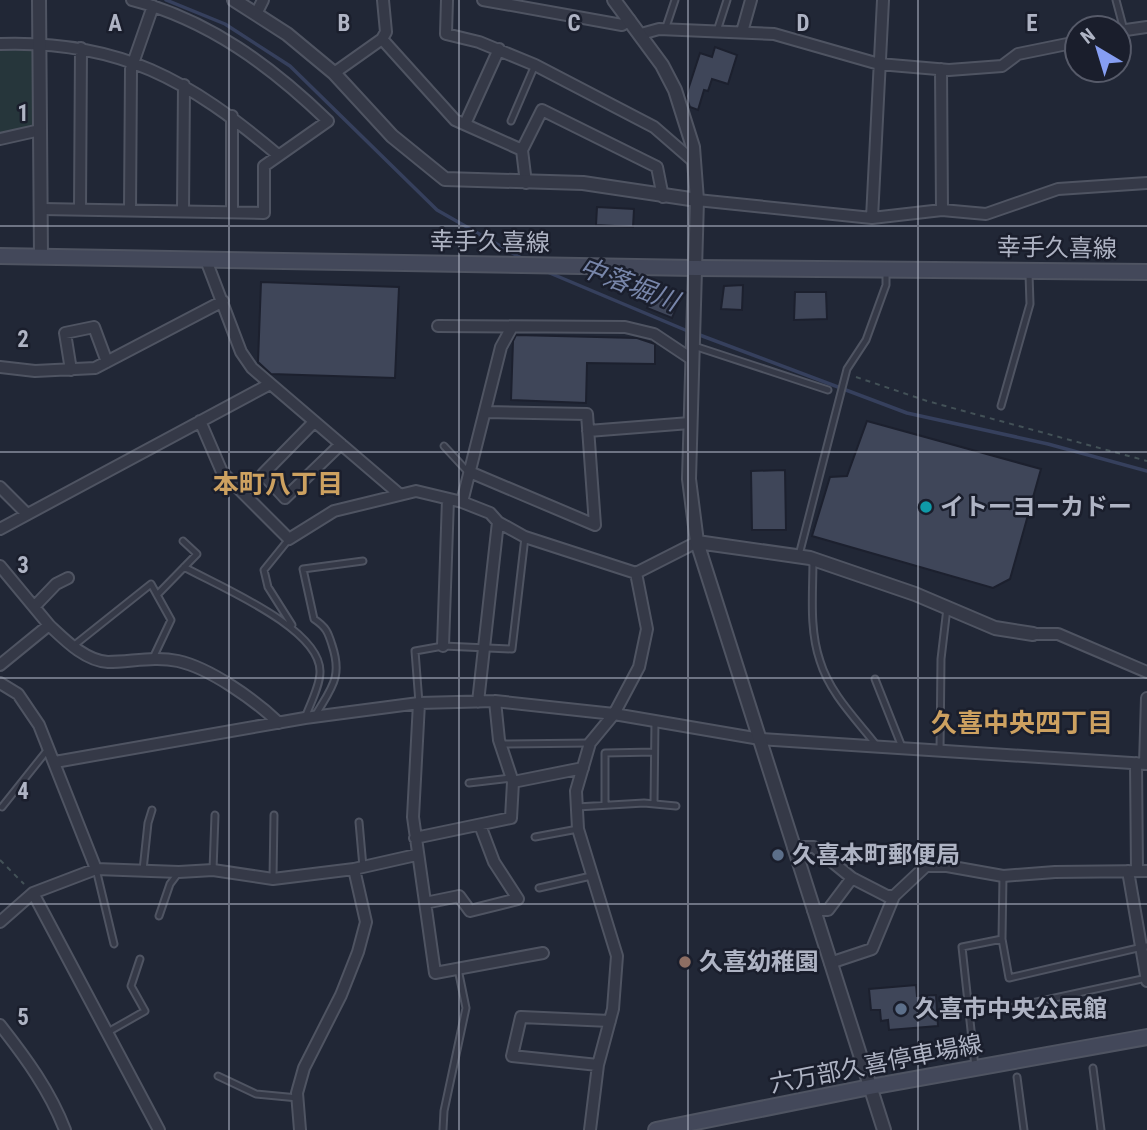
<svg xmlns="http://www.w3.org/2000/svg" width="1147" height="1130" font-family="'Roboto Condensed','Noto Sans JP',sans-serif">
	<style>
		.green { fill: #26363b }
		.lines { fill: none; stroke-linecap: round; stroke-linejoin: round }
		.stream { stroke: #36405d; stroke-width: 3.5 }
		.building { fill: #3f4659; stroke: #1c202e; stroke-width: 2 }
		.service-casing { stroke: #4f5462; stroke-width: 9 }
		.minor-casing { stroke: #4f5462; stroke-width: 14 }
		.tertiary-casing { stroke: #4f5462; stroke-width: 16 }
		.secondary-casing { stroke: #4f5462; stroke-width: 18 }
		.path { stroke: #435157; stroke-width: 2; stroke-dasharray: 5 5; stroke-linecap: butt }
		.service { stroke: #353947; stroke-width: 5 }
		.minor { stroke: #353947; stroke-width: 10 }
		.tertiary { stroke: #353947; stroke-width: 12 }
		.secondary { stroke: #43485a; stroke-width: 14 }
		.grid { fill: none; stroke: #afb4c4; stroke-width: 2; stroke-opacity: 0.55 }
		.culture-dot { fill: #0f9aa8; stroke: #1a1e2c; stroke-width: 2.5 }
		.service-dot { fill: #5c6f8a; stroke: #1a1e2c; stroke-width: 2.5 }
		.education-dot { fill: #8d6e63; stroke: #1a1e2c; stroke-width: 2.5 }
		.labels { text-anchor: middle; stroke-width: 5; stroke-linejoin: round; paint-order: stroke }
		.street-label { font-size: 24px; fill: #afb4c4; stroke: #1a1e2c }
		.poi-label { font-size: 24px; font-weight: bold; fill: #afb4c4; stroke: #1a1e2c; text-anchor: start }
		.water-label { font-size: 26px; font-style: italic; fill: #7886aa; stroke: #1a1e2c }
		.neighbourhood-label { font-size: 26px; font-weight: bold; fill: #cda160; stroke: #1a1e2c }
		.grid-label { font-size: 23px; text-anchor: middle; font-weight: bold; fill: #afb4c4; stroke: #1a1e2c; stroke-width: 5; stroke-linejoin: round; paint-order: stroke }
	</style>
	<rect width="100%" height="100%" fill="#212736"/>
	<path class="green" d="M35 46 37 127 0 136V47Z"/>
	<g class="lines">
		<path class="stream" d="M166 0 225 24 290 66 437 210 523 259
			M545 271 690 332
			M697 334 907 413 1048 444 1147 471"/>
	</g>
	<path class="building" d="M715 47 737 55 728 84 712 79 708 91 704 90 698 110 690 107 686 96 700 53 712 57Z
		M597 207 634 209 633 227 596 225Z
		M261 282 399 287 395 378 271 374 258 362Z
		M743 285 742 310 721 309 724 286Z
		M795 292H826L827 319 794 320Z
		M658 295 678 304 672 318 647 308 652 297 657 299Z
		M516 335 637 338 655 344V364L587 363 586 403 511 400 513 341Z
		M867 421 1041 469 1010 579 993 588 812 536 830 477 847 476Z
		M785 470 786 530H752L751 471Z
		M916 985 917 996 936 995 938 1026 889 1030 888 1020 881 1021 880 1010H871L869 989Z"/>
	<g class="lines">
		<defs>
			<path id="service" d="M1116 0 1124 30
				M665 30 675 0
				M717 31 727 0
				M511 121 535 65
				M694 346 828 390
				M1001 406 1030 304 1029 274
				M444 446 468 472
				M289 539 264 570 268 587 292 625
				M799 555 847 369 866 340 886 285V272
				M813 559C813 593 809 629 820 661 830 694 857 720 877 746
				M184 567C218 586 321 628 320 672 320 686 310 704 305 718
				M157 595 197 554 183 541
				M72 647 151 584 171 620 153 658
				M875 679 902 747
				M419 703 415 651 443 646 512 649 525 537
				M315 716C331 688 343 678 332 645 328 632 326 627 314 619L303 569 363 561
				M500 744 590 743
				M940 750 941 659 947 608
				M469 783 511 778
				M654 804 655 721
				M605 805V753L654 752
				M2 807 49 748
				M577 807 644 803 676 806
				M359 822 363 867
				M535 837 578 829
				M96 869 114 944
				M143 870 148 823 152 810
				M213 870 215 815
				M273 878 274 815
				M539 888 591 876
				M159 916 170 884 179 872
				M1002 939 1009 978 1147 946
				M1013 1007 1147 978
				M108 1032 145 1011 131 986 140 959
				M975 1067 962 947 1002 939 1003 876
				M1093 1068 1101 1130
				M218 1076 256 1094 298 1098
				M1017 1077 1024 1130
				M443 1130 444 1111 466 1008 458 969"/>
			<path id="minor" d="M383 0 386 32 382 39 455 120 522 150
				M447 0 446 34 479 42 535 65 654 127 692 160
				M483 0 622 25 630 20
				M257 12 263 0
				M1119 31 1147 27
				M742 32 751 0
				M641 34 659 29 774 34 879 64 949 70 1002 66 1018 54 1077 42
				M0 44C120 40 189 80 278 155
				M941 69 942 210
				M334 73 382 39
				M232 116V212
				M465 124 499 49
				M0 139 40 130
				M526 183 522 150 542 110 657 167 663 197
				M697 200 872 218 942 210 986 214 1058 189 1147 183
				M42 209 264 213V166L328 121C271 66 209 20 132 0
				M80 209 81 48
				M130 210 131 69 153 6
				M183 211 184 85
				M872 218 883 0
				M206 260 241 352 252 368 398 493
				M438 326 625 327 654 334 690 358
				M0 367 35 371 95 368 223 301
				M71 370 65 333 94 327 107 362
				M200 421 222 472 289 539 334 511 416 491 462 502 490 513 498 522 525 537 636 573 697 542
				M314 422 263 474 285 498 341 444
				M588 431 690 423
				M472 473 595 525 587 414 486 412
				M0 487 27 514
				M462 502 501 347 512 327
				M0 529 270 384
				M0 566 49 625 0 665
				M34 607 56 584 68 578
				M49 625C64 639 85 661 108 662 131 662 154 656 178 661 210 668 255 700 279 723
				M1033 634H1058L1147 672
				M443 646 448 499
				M0 683 18 694 39 725 96 869
				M478 702 498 522
				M419 703 413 817 435 973 543 953
				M55 762 305 718 419 703 495 701 614 714 760 739 1147 764
				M1136 763 1137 871
				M1145 764 1147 698
				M513 782 583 768
				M415 838 511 818 513 782 499 740 495 701
				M793 847H814L852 878 887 896H894L926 866H947L1003 876 1055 872 1147 871
				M1128 871 1147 981
				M33 893 159 1130
				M425 903 459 896 470 911 518 899 494 862 480 825
				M813 910H828L852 878
				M0 922 33 893 96 869 179 872 213 870 273 879 354 869 416 855
				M830 963 872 949 894 896
				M0 1025C26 1058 50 1091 65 1130
				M598 1065 512 1056 521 1017 610 1021
				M300 1130 297 1093 304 1068 341 995 358 952 366 922 354 869
				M590 1130 598 1065 613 1009 617 956 578 829 576 791 590 743 614 714 639 667 647 629 636 573"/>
			<path id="tertiary" d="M39 0 41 257
				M234 0 287 34 334 73 392 136 445 179 583 183 697 200
				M614 0 662 65 675 90 693 147 697 200 689 479 697 542 884 1130
				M697 542 810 558 915 594 995 628 1033 634"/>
			<path id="secondary" d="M0 256 694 268 1147 272
				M656 1130 870 1087 1147 1037"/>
		</defs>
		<use href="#service" class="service-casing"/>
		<use href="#minor" class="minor-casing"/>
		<use href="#tertiary" class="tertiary-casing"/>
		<use href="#secondary" class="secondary-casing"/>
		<path class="path" d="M856 377 927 401 1147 461
			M0 860 24 884"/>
		<use href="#service" class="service"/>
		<use href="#minor" class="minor"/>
		<use href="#tertiary" class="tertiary"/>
		<use href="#secondary" class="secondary"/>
	</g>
	<path class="grid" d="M229 0V1130M459 0V1130M688 0V1130M918 0V1130M0 226H1147M0 452H1147M0 678H1147M0 904H1147"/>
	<circle class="culture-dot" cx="926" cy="507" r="7"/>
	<g class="service-dot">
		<circle cx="778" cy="855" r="7"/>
		<circle cx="901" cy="1009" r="7"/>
	</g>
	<circle class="education-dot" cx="685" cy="962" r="7"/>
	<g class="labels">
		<g class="street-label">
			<text transform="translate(490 242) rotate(1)" y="8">幸手久喜線</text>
			<text transform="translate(1057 248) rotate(1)" y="8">幸手久喜線</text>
			<text transform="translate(876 1064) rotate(-11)" y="8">六万部久喜停車場線</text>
		</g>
		<g class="poi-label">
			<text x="940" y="515">イトーヨーカドー</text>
			<text x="792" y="863">久喜本町郵便局</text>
			<text x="699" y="970">久喜幼稚園</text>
			<text x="915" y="1017">久喜市中央公民館</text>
		</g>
		<g class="water-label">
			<text transform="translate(629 284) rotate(21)" y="9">中落堀川</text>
		</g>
		<g class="neighbourhood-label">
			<text x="278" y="493">本町八丁目</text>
			<text x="1022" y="732">久喜中央四丁目</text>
		</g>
	</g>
	<g class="grid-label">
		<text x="115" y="31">A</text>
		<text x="344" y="31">B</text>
		<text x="574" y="31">C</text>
		<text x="803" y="31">D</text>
		<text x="1032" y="31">E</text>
		<text x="23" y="121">1</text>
		<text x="23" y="347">2</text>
		<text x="23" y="573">3</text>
		<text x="23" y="799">4</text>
		<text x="23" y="1025">5</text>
	</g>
	<g transform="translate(1098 49) rotate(322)"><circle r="33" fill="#1a1e2c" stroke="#565a69" stroke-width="2"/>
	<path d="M0-5L12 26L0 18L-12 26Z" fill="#869ef2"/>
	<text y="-10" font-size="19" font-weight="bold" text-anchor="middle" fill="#afb4c4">N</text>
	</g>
</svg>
